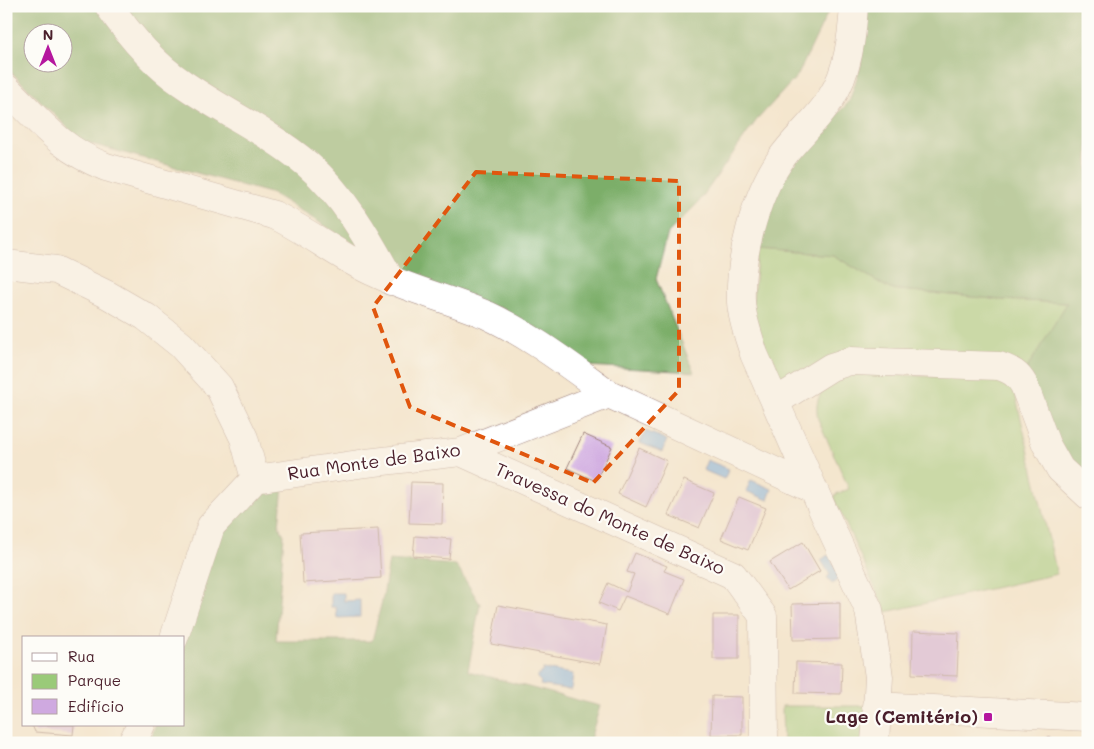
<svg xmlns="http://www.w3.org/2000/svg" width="1094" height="749" font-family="Mali,sans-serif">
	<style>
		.green { fill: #9aca79; stroke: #727452 }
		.forest { fill: #7bae69; stroke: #62664a; fill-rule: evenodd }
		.water { fill: #72abe2; stroke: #5e6586 }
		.building { fill: #cfa9e0 }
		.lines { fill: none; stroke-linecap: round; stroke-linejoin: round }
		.minor-casing { stroke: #9f827c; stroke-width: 29 }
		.minor { stroke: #fff; stroke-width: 28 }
		.marked { fill: none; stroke: #e0560e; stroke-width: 4; stroke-dasharray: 10 6; stroke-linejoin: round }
		.poi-dot { fill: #b5179e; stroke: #fdfcf7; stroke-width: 2 }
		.labels { text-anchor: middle; stroke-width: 4.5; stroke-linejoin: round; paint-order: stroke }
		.street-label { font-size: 18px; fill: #4a1f2b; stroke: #fdfcf7 }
		.poi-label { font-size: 18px; font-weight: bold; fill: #4a1f2b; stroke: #fdfcf7; text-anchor: end }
	</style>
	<rect width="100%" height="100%" fill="#fdfcf7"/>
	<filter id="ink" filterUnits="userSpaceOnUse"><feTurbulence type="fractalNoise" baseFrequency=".02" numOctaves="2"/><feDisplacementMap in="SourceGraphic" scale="10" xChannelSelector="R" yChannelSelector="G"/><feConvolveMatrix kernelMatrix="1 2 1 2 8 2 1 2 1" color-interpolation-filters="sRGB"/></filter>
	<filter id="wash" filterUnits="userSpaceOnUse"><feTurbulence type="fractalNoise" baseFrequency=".0096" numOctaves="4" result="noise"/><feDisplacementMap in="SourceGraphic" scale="20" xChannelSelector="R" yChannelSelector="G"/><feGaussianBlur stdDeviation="1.12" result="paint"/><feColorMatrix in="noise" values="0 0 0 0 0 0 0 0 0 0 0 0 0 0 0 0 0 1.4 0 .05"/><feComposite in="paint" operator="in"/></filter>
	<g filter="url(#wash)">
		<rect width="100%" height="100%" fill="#f4e6ce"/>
		<path class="green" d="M758 249 833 255 890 289 1003 300 1068 303 1026 370 1007 360 781 380 776 378 752 309Z
			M855 373 1012 380 1057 574 886 612 834 498 836 494 849 489 818 419C812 391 830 380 855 373Z
			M782 706H867L865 743H783Z"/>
		<path class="forest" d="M6 6H831L798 75 756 121 698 203 668 233 656 279 694 372 587 366 407 276 273 194 81 141 6 67ZM32 32H62V62H32Z
			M864 6H1088V486L1069 468 1026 370 1067 303 1003 300 890 289 833 255 758 249 773 190 813 138 849 102 861 65 864 32Z
			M283 487 279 526 284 535 276 641H372L383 597 389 560 456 565 480 604 468 671 600 706 589 743H150L155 725H184V638L215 528 256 493Z"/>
		<path class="water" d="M646 431 667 440 662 452 640 443Z
			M707 460 729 469 724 479 703 470Z
			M751 480 772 489 768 500 746 491Z
			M828 555 842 577 832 584 827 577 830 575 821 560Z
			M331 593H344V601L360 600V617L337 618 336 607H331Z
			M543 669 573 674 571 690 540 685 541 682 537 678V676L542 672Z"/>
		<g id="blocks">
			<path class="building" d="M583 434 612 447 596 481 567 468Z
				M639 448 667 461 646 507 618 494Z
				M684 480 714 493 699 528 668 515Z
				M411 482 443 483 442 524 409 523Z
				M739 497 766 508 748 550 721 539Z
				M378 529 381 578 303 583 300 533Z
				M415 536 451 539 449 559 413 556Z
				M803 542 820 571 788 590 770 562Z
				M635 553 667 566 664 571 684 579 670 614 625 596 618 611 599 603 608 583 627 592 634 574 627 572Z
				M840 603V639L793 640 792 604Z
				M498 605 607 625 600 664 491 644Z
				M713 615H739V659H713Z
				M913 631 959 633 957 676 912 674Z
				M796 662 842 663 841 694 795 693Z
				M712 696 742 697V735H711Z
				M32 725H74L73 735 35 732Z
				M1049 736 1055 743H1041Z"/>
		</g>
	</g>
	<g filter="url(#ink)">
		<use href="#blocks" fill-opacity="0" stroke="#9f827c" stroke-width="1"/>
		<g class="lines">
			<defs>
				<path id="minor" d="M109 6C129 35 152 63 182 83 222 111 269 132 307 164 343 194 369 240 391 281
					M854 6C852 37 848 72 831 98 817 121 795 138 780 160 755 197 739 258 741 302 742 320 749 337 754 354L824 513 869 610 879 677 875 743
					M6 88C41 122 58 148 106 167L274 215C308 231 338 256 373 272 410 290 450 299 487 315 530 335 570 366 609 394
					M6 264 56 270 108 295 146 317 181 345 219 387 244 438 255 479 366 463 461 452 609 394 813 489
					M775 402 831 367 850 361 999 366C1011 370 1018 374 1024 385L1046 444 1060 469 1088 495
					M461 452 733 575 763 616 764 743
					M174 638 211 526 255 479
					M876 706 1088 717
					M132 743 141 725"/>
			</defs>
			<use href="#minor" class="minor-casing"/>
			<use href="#minor" class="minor"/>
		</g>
	</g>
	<path d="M0 0H1094V749H0ZM476 172 679 181V390L593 483 410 407 373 307Z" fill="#f4e6ce" fill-opacity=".55" fill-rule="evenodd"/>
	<path class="marked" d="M476 172 679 181V390L593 483 410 407 373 307Z"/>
	<rect class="poi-dot" x="983" y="712" width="10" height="10" rx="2.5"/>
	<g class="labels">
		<g class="street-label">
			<text transform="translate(374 462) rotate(-8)" y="6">Rua Monte de Baixo</text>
			<text transform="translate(610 519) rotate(24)" y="6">Travessa do Monte de Baixo</text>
		</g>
		<g class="poi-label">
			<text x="978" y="723">Lage (Cemitério)</text>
		</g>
	</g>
	<rect width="1094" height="749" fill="none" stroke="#fdfcf7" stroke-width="25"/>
	<rect x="22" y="636" width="162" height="90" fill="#fdfcf7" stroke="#b5a4a5"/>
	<rect x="32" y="653" width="25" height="8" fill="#ffffff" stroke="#b5a4a5"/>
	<text x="68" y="662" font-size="15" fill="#4a1f2b">Rua</text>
	<rect x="32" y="674" width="25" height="15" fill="#9aca79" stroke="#b5a4a5"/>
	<text x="68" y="686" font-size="15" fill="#4a1f2b">Parque</text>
	<rect x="32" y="699" width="25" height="15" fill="#cfa9e0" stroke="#b5a4a5"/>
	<text x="68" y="712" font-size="15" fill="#4a1f2b">Edifício</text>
	<g transform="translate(48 48)"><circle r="24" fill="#fdfcf7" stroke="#b5a4a5"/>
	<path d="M0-4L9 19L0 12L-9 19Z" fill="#b5179e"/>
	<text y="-8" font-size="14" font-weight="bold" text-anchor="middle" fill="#4a1f2b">N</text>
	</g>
</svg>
